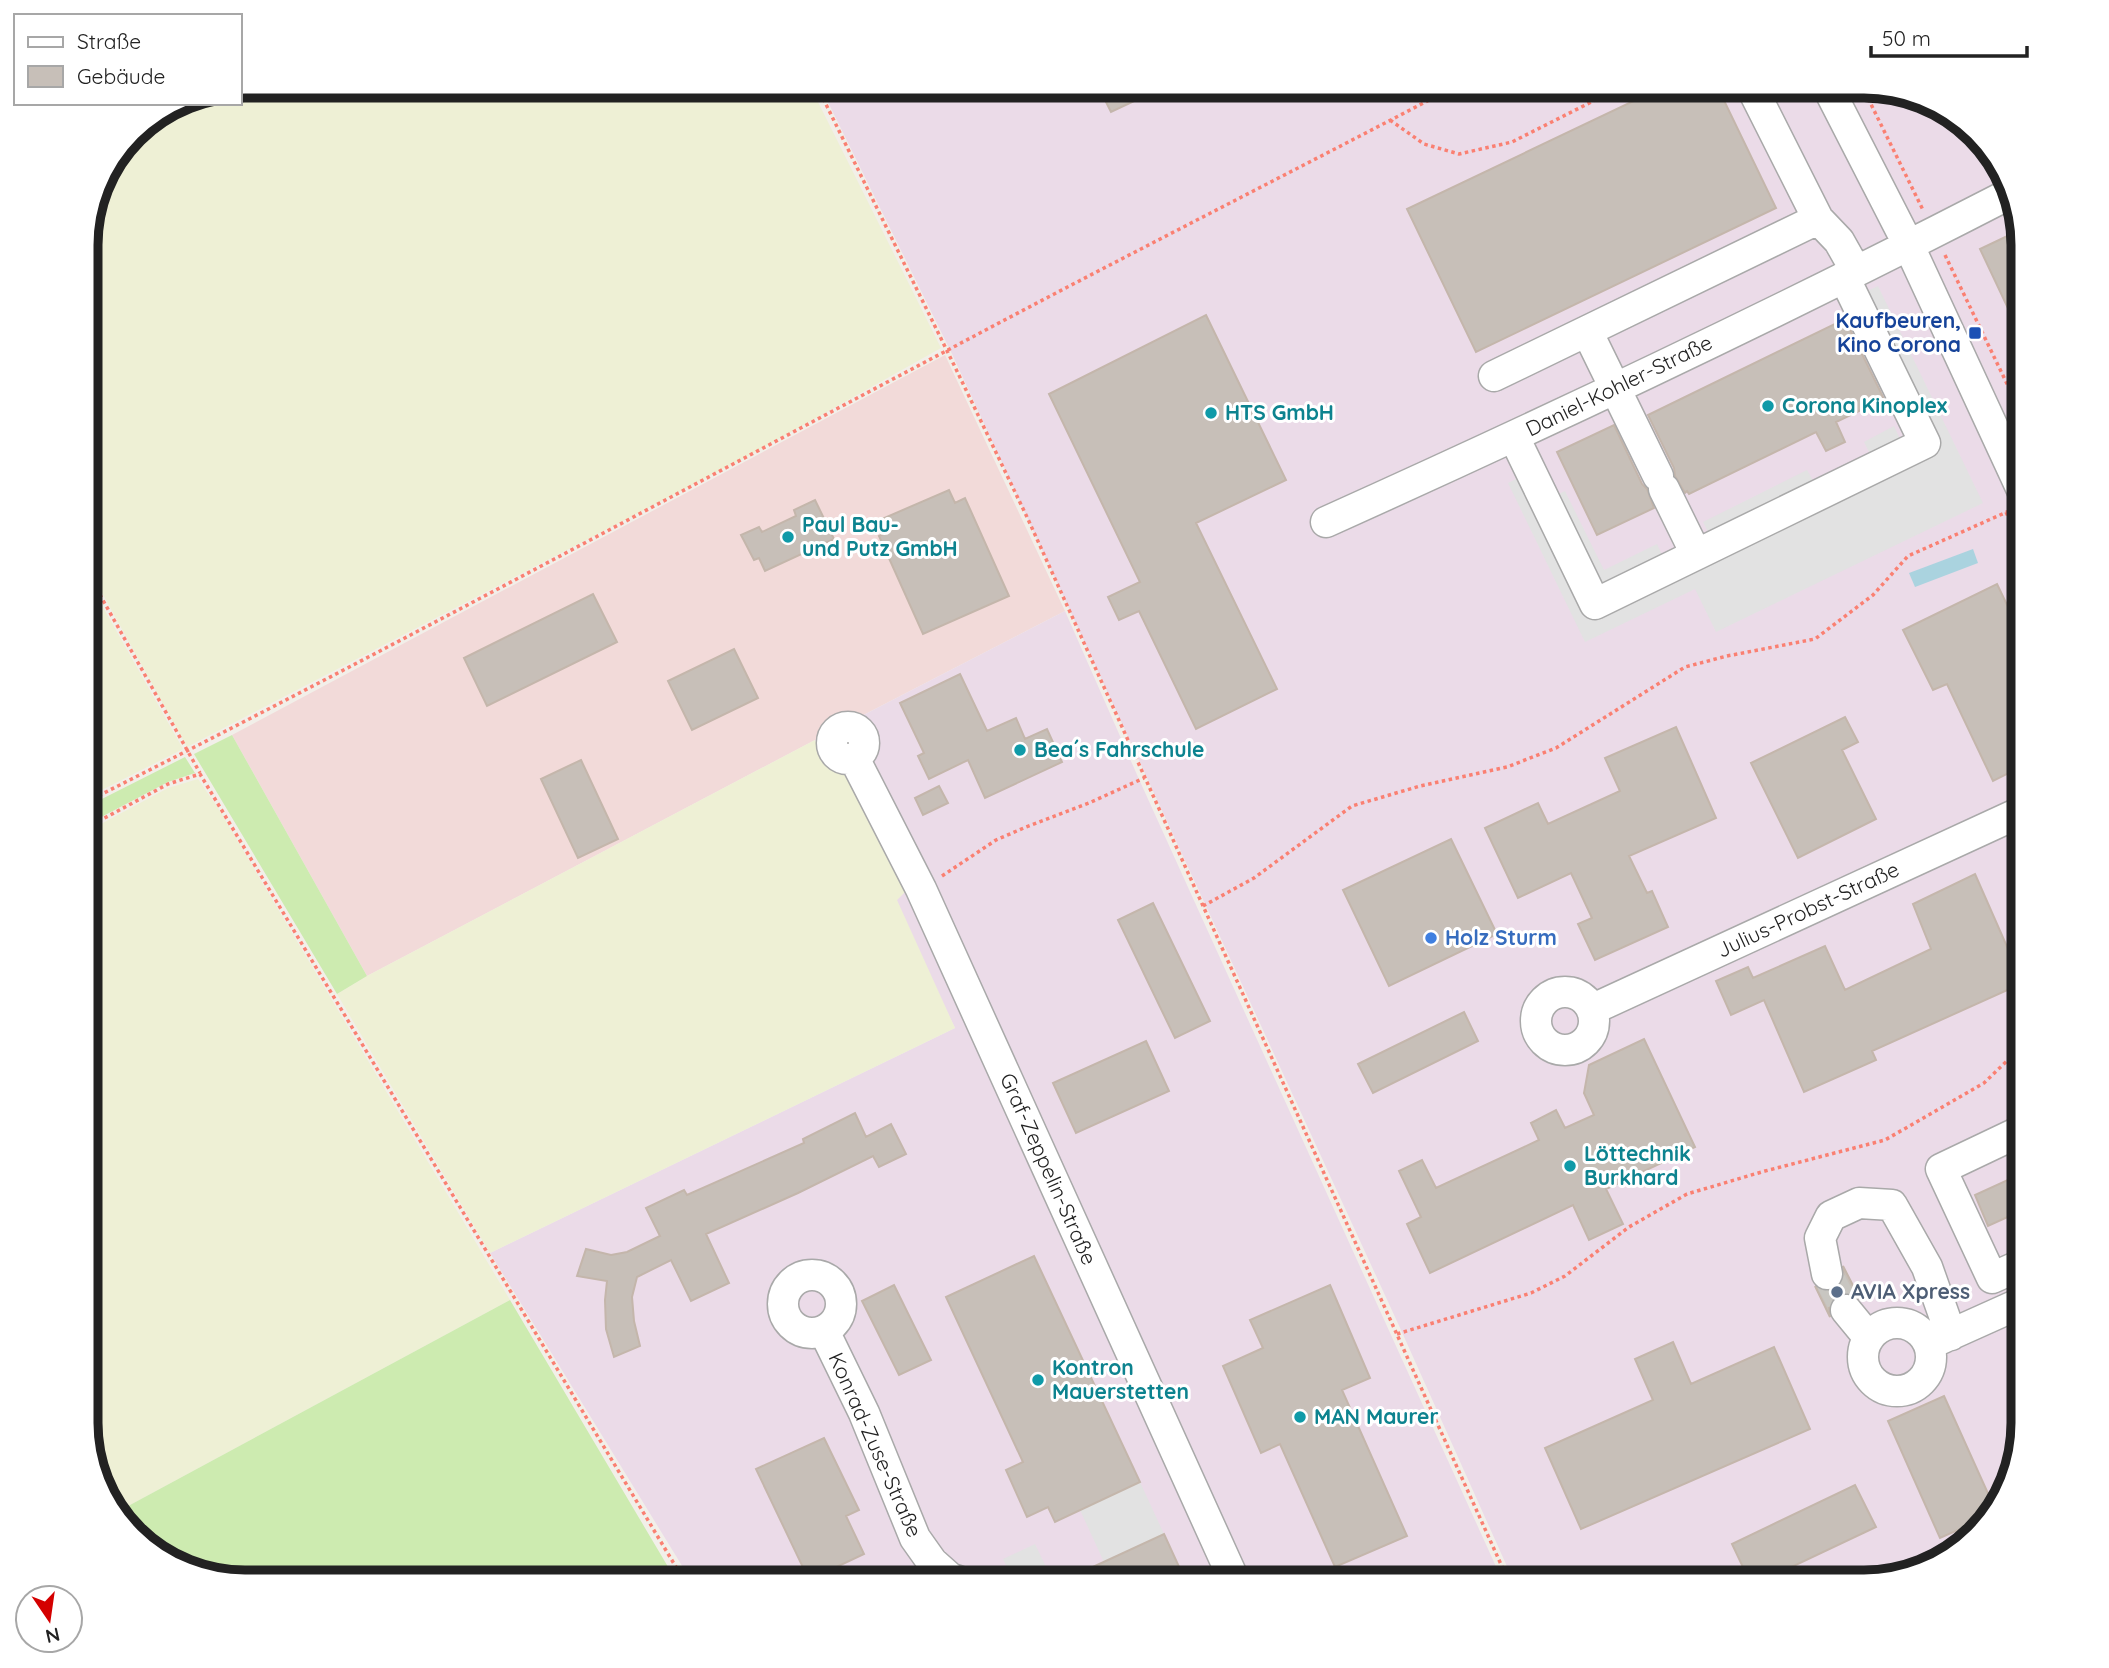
<svg xmlns="http://www.w3.org/2000/svg" width="2109" height="1668" font-family="Quicksand,sans-serif">
	<style>
		.commercial { fill: #f2dad9 }
		.industrial { fill: #ebdbe8 }
		.farmland { fill: #eef0d5 }
		.grass { fill: #cdebb0 }
		.parking { fill: #e2e2e2 }
		.water { fill: #aad3df }
		.building { fill: #c7bfb8; stroke: #c4b6ab; stroke-width: 2 }
		.lines { fill: none; stroke-linecap: round; stroke-linejoin: round }
		.minor-tunnel { stroke: #c8c6c1; stroke-width: 30; stroke-dasharray: 30 15; stroke-linecap: butt }
		.minor-casing { stroke: #a9a9a9; stroke-width: 33 }
		.path { stroke: #fa8072; stroke-width: 3.5; stroke-dasharray: 3.5 3.5; stroke-linecap: butt }
		.minor { stroke: #fff; stroke-width: 30 }
		.transit-dot { fill: #1a4fb4; stroke: #fff; stroke-width: 2.5 }
		.culture-dot { fill: #0f9aa8; stroke: #fff; stroke-width: 2.5 }
		.shop-dot { fill: #3f7fe0; stroke: #fff; stroke-width: 2.5 }
		.service-dot { fill: #5c6f8a; stroke: #fff; stroke-width: 2.5 }
		.labels { text-anchor: middle; stroke-width: 6; stroke-linejoin: round; paint-order: stroke }
		.transit-label { font-size: 21px; font-weight: bold; fill: #164399; stroke: #fff; text-anchor: end }
		.street-label { font-size: 21px; fill: #222; stroke: #fff }
		.culture-label { font-size: 21px; font-weight: bold; fill: #0d838f; stroke: #fff; text-anchor: start }
		.shop-label { font-size: 21px; font-weight: bold; fill: #366cbe; stroke: #fff; text-anchor: start }
		.service-label { font-size: 21px; font-weight: bold; fill: #4e5e75; stroke: #fff; text-anchor: start }
		.rim { fill: none; stroke: #222; stroke-width: 9 }
	</style>
	<rect width="100%" height="100%" fill="#f2efe9"/>
	<path class="commercial" d="M945 355 1065 611 815 740 367 976 232 735Z"/>
	<path class="industrial" d="M820 86H1864L1924 98 1969 125 2007 175 2023 245V1423L2011 1483 1984 1528 1934 1566 1864 1582H1514L1401 1330 952 354Z
		M1065 611 1138 777 1503 1582H692L490 1253 955 1028 815 740Z"/>
	<path class="farmland" d="M245 86H810L941 348 750 455 187 747 86 564V234L102 174 140 126 176 103H240V87Z
		M86 577 183 749 86 798Z
		M815 740 827 765 854 766 912 885 897 900 955 1028 490 1253 337 994 367 976Z
		M198 779 218 808 510 1300 117 1512 102 1493 86 1433V832L168 788Z"/>
	<path class="grass" d="M232 735 367 976 337 994 194 754Z
		M185 757 195 773 168 782 86 825V807Z
		M510 1300 677 1582H245L194 1574 140 1543 117 1512Z"/>
	<path class="parking" d="M1878 286 1983 503 1716 632 1695 589 1585 642 1508 483 1522 476 1592 619 1939 448 1865 292Z
		M1894 426 1901 441 1871 456 1864 442Z
		M1807 470 1815 484 1710 536 1703 522Z
		M1565 491 1604 570 1657 544 1664 559 1599 591 1552 497Z
		M1140 1482 1164 1534 1104 1562 1080 1510Z
		M1035 1544 1051 1577 1066 1571 1071 1582H1014L1003 1559Z"/>
	<path class="water" d="M1973 549 1978 563 1915 587 1909 573Z"/>
	<path class="building" d="M1098 86H1166L1111 112Z
		M1665 86H1717L1776 208 1476 352 1407 209Z
		M2020 230 2023 245V340L1980 249Z
		M1206 315 1286 480 1196 523 1277 689 1196 729 1139 611 1119 620 1108 597 1140 582 1049 394Z
		M1845 319 1884 399 1836 422 1845 442 1826 451 1816 432 1689 494 1687 491 1685 493 1675 476 1674 468 1648 415Z
		M1614 425 1642 484 1647 489 1654 508 1597 535 1557 452Z
		M949 490 955 503 965 498 1009 596 923 634 879 536 888 532 882 519Z
		M815 500 834 539 765 571 759 558 754 560 741 535 759 527 762 532 796 516 794 510Z
		M1997 584 2023 638V766L1993 781 1947 684 1933 690 1903 630Z
		M593 594 617 642 487 706 464 658Z
		M734 649 758 698 692 730 668 681Z
		M960 674 987 731 1016 718 1025 739 1047 729 1062 762 985 798 968 760 929 779 918 756 924 753 900 703Z
		M1845 717 1858 742 1842 750 1876 819 1798 858 1751 763Z
		M1676 727 1716 818 1629 856 1647 893 1652 891 1668 927 1595 960 1578 924 1592 918 1571 873 1518 898 1485 828 1538 803 1548 824 1620 791 1605 758Z
		M581 760 618 839 578 858 541 779Z
		M939 786 948 803 923 815 915 798Z
		M1451 839 1497 934 1389 986 1343 890Z
		M1975 874 2023 983 1872 1051 1876 1060 1804 1092 1764 1000 1731 1015 1716 981 1748 967 1753 978 1825 946 1845 990 1931 949 1913 904Z
		M1153 903 1210 1021 1175 1038 1118 920Z
		M1464 1012 1478 1041 1373 1093 1358 1064Z
		M1644 1039 1695 1147 1606 1189 1623 1224 1589 1240 1573 1205 1430 1273 1407 1224 1421 1217 1399 1171 1422 1160 1436 1188 1539 1140 1531 1123 1556 1110 1565 1128 1594 1115 1584 1093 1589 1065Z
		M1146 1041 1169 1091 1076 1133 1053 1083Z
		M855 1113 866 1137 891 1124 906 1154 879 1167 873 1156 798 1193 706 1234 729 1283 691 1301 671 1260 637 1277 632 1297 634 1321 640 1346 614 1357 606 1329 605 1300 607 1281 577 1276 586 1249 611 1255 627 1252 660 1236 646 1208 684 1190 687 1195 804 1143 803 1139Z
		M2023 1173V1210L1988 1226 1975 1195Z
		M1034 1256 1140 1482 1055 1522 1048 1507 1027 1517 1006 1470 1023 1462 946 1297Z
		M1843 1266 1860 1299 1851 1293H1844L1835 1296 1829 1305 1830 1317 1815 1286 1822 1291H1830L1838 1288 1844 1279Z
		M894 1285 931 1360 899 1375 862 1301Z
		M1330 1285 1370 1378 1342 1390 1407 1536 1335 1567 1280 1444 1261 1453 1223 1366 1263 1348 1250 1320Z
		M1673 1342 1691 1384 1774 1347 1810 1429 1581 1529 1545 1448 1653 1400 1635 1359Z
		M1944 1396 1995 1509 1984 1528 1979 1532 1976 1522 1940 1538 1888 1421Z
		M824 1438 859 1510 846 1516 864 1554 809 1580 756 1469Z
		M1855 1485 1876 1527 1760 1582H1750L1732 1544Z
		M1164 1534 1186 1582H1059L1095 1566Z"/>
	<g class="lines">
		<path class="minor-tunnel" d="M1827 1274 1846 1310"/>
		<defs>
			<path id="minor" d="M1751 86 1818 219 1839 241 1856 271
				M1827 86 1909 246 2023 492
				M1587 331 1658 476
				M1494 376 1818 219
				M1514 437 1595 604 1925 443 1844 277
				M1664 489 1696 554
				M1326 522C1557 418 1786 309 2011 193
				M832 743a16 16 0 1 1 32 0a16 16 0 1 1-32 0Z
				M854 758 921 889 1235 1582
				M1536 1021a29 29 0 1 1 58 0a29 29 0 1 1-58 0Z
				M1593 1009 2023 811
				M2023 1264 1992 1278 1941 1169 2023 1130
				M1827 1274 1820 1238 1831 1216 1859 1203 1892 1205 1927 1267 1951 1335
				M783 1304a29 29 0 1 1 58 0a29 29 0 1 1-58 0Z
				M1846 1310 1869 1338
				M1863 1357a34 34 0 1 1 68 0a34 34 0 1 1-68 0Z
				M824 1331 864 1413 915 1538 932 1562 950 1578 961 1582
				M1934 1342 2023 1302"/>
		</defs>
		<use href="#minor" class="minor-casing"/>
		<path class="path" d="M817 86 955 367 1027 517 1509 1582
			M1862 86 1923 210
			M1390 120 1424 144 1459 154 1512 142 1623 86
			M1945 255 2023 417
			M2006 512 2023 549
			M86 570 200 773
			M86 802C375 657 660 502 946 351 1115 261 1286 175 1456 86
			M86 828 168 784 200 774 685 1582
			M942 876 996 840 1026 827 1089 803 1144 778
			M1203 906 1254 878 1352 806 1420 786 1507 767 1556 748 1685 667 1727 656 1815 639 1873 595 1908 556 2009 511
			M1397 1334 1531 1293 1565 1276 1629 1227 1687 1194 1765 1171 1885 1140 1984 1083 2011 1057 2023 1050"/>
		<use href="#minor" class="minor"/>
	</g>
	<rect class="transit-dot" x="1968" y="326" width="14" height="14" rx="3.5"/>
	<g class="culture-dot">
		<circle cx="1768" cy="406" r="7"/>
		<circle cx="1211" cy="413" r="7"/>
		<circle cx="788" cy="537" r="7"/>
		<circle cx="1020" cy="750" r="7"/>
		<circle cx="1570" cy="1166" r="7"/>
		<circle cx="1038" cy="1380" r="7"/>
		<circle cx="1300" cy="1417" r="7"/>
	</g>
	<circle class="shop-dot" cx="1431" cy="938" r="7"/>
	<circle class="service-dot" cx="1837" cy="1292" r="7"/>
	<g class="labels">
		<g class="transit-label">
			<text x="1961" y="328">Kaufbeuren,<tspan x="1961" dy="24">Kino Corona</tspan></text>
		</g>
		<g class="street-label">
			<text transform="translate(1619 386) rotate(-26)" y="7">Daniel-Kohler-Straße</text>
			<text transform="translate(1808 910) rotate(-25)" y="7">Julius-Probst-Straße</text>
			<text transform="translate(1048 1169) rotate(66)" y="7">Graf-Zeppelin-Straße</text>
			<text transform="translate(875 1445) rotate(66)" y="7">Konrad-Zuse-Straße</text>
		</g>
		<g class="culture-label">
			<text x="1782" y="413">Corona Kinoplex</text>
			<text x="1225" y="420">HTS GmbH</text>
			<text x="802" y="532">Paul Bau-<tspan x="802" dy="24">und Putz GmbH</tspan></text>
			<text x="1034" y="757">Bea´s Fahrschule</text>
			<text x="1584" y="1161">Löttechnik<tspan x="1584" dy="24">Burkhard</tspan></text>
			<text x="1052" y="1375">Kontron<tspan x="1052" dy="24">Mauerstetten</tspan></text>
			<text x="1314" y="1424">MAN Maurer</text>
		</g>
		<g class="shop-label">
			<text x="1445" y="945">Holz Sturm</text>
		</g>
		<g class="service-label">
			<text x="1851" y="1299">AVIA Xpress</text>
		</g>
	</g>
	<path d="M0 0H2109V1668H0ZM245 98H1864A147 147 0 0 1 2011 245V1423A147 147 0 0 1 1864 1570H245A147 147 0 0 1 98 1423V245A147 147 0 0 1 245 98Z" fill="#fff" fill-rule="evenodd"/>
	<path class="rim" d="M245 98H1864A147 147 0 0 1 2011 245V1423A147 147 0 0 1 1864 1570H245A147 147 0 0 1 98 1423V245A147 147 0 0 1 245 98Z"/>
	<rect x="14" y="14" width="228" height="91" fill="#ffffff" stroke="#a7a7a7" stroke-width="2"/>
	<rect x="28" y="37" width="35" height="10" fill="#ffffff" stroke="#a7a7a7" stroke-width="2"/>
	<text x="77" y="49" font-size="21" fill="#222222">Straße</text>
	<rect x="28" y="66" width="35" height="21" fill="#c7bfb8" stroke="#a7a7a7" stroke-width="2"/>
	<text x="77" y="84" font-size="21" fill="#222222">Gebäude</text>
	<g transform="translate(49 1619) rotate(167)"><circle r="33" fill="#ffffff" stroke="#a7a7a7" stroke-width="2"/>
	<path d="M0-5L12 26L0 18L-12 26Z" fill="#d40000"/>
	<text y="-10" font-size="19" font-weight="bold" text-anchor="middle" fill="#222222">N</text>
	</g>
	<path d="M1871 46v10h156v-10" fill="none" stroke="#222222" stroke-width="3.5"/>
	<text x="1882" y="46" font-size="21" fill="#222222" stroke="#ffffff" stroke-width="5" paint-order="stroke">50 m</text>
</svg>
